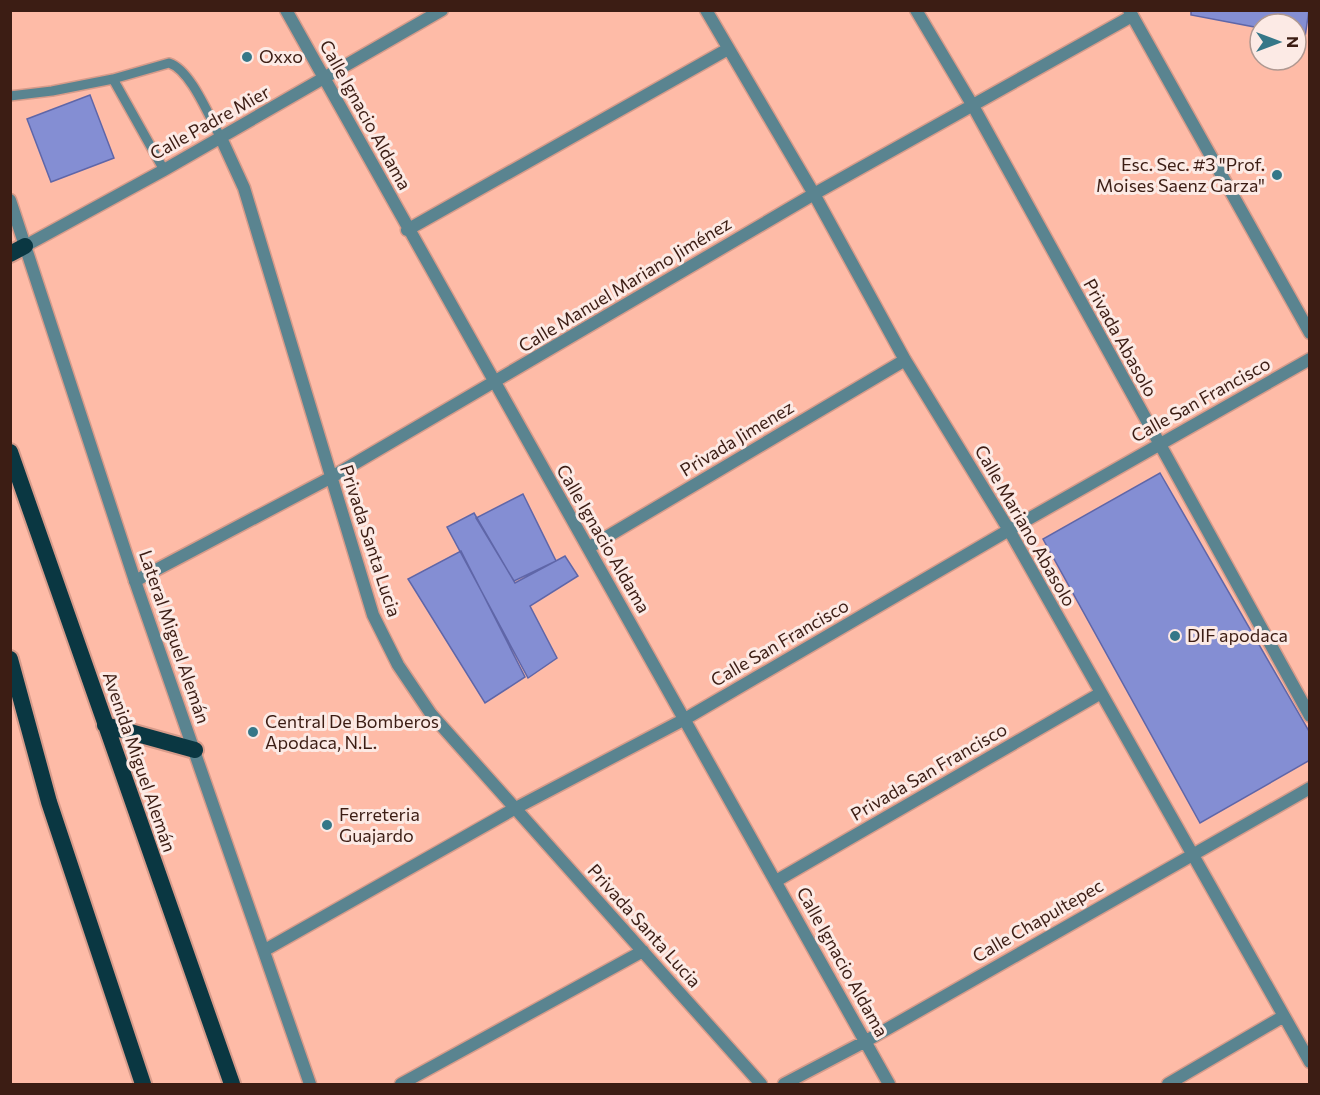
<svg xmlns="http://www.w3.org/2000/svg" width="1320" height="1095" font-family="Commissioner,sans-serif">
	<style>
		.building { fill: #848ed3; stroke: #5f66a8; stroke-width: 1.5 }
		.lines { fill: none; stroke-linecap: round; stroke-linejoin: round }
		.service-casing { stroke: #d79b8a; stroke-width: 12 }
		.minor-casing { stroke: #d79b8a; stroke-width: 15 }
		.tertiary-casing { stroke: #d79b8a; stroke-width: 15 }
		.trunk-casing { stroke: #d79b8a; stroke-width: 20 }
		.service { stroke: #5a8490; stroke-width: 9 }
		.minor { stroke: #5a8490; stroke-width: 12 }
		.tertiary { stroke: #5a8490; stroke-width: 12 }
		.trunk { stroke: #0a3742; stroke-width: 16 }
		.poi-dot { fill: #357788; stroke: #fceae5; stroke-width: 2 }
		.labels { text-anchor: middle; stroke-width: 6; stroke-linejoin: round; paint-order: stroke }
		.poi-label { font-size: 18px; fill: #3c1d14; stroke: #fceae5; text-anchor: start }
		.street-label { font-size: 18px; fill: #3c1d14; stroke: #fceae5 }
	</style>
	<rect width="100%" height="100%" fill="#febba7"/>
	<path class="building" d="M1191 10H1309L1305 37 1296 35V24H1260V28L1191 15Z
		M90 95 114 158 51 182 27 119Z
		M1160 473 1310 733V760L1200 823 1043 539Z
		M523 494 556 561 514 581 476 518Z
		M474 513 515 583 565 556 578 576 530 606 557 658 528 678 447 527Z
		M461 551 525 677 485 703 408 579Z"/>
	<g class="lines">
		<defs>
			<path id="service" d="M113 79 169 63C191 70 209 117 221 138
				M10 96 52 91 113 79 164 170"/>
			<path id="minor" d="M286 10 889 1084
				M706 10 814 194 905 360 1009 530 1310 1062
				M916 10 973 106 1310 716
				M221 138 244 188 373 615 398 665 431 714 761 1084
				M407 230 728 49
				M25 246 164 170 442 10
				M588 548 905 360
				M135 581 330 478 814 194 1132 16
				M776 881 1101 693
				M265 950 514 809 685 719 1009 530 1310 359
				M401 1084 643 951
				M784 1084 866 1041 1310 788
				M1168 1084 1284 1016"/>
			<path id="tertiary" d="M1129 10 1310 333
				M10 200 135 581 310 1084"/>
			<path id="trunk" d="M10 254 25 246
				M10 452 232 1084
				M10 659 49 802 143 1084
				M105 725 195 750"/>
		</defs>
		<use href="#service" class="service-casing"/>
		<use href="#minor" class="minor-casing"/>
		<use href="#tertiary" class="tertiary-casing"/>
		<use href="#trunk" class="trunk-casing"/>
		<use href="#service" class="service"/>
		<use href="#minor" class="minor"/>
		<use href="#tertiary" class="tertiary"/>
		<use href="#trunk" class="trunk"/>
	</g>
	<g class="poi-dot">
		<circle cx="247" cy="57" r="6"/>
		<circle cx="1277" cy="175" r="6"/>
		<circle cx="1175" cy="636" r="6"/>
		<circle cx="253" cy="732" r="6"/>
		<circle cx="327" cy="825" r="6"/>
	</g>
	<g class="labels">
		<g class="poi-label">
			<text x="259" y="63">Oxxo</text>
			<text x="1265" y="171" text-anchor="end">Esc. Sec. #3 "Prof.<tspan x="1265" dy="21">Moises Saenz Garza"</tspan></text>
			<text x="1187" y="642">DIF apodaca</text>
			<text x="265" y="728">Central De Bomberos<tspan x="265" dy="21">Apodaca, N.L.</tspan></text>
			<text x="339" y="821">Ferreteria<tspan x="339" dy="21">Guajardo</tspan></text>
		</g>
		<g class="street-label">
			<text transform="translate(365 115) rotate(61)" y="6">Calle Ignacio Aldama</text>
			<text transform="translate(210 123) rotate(-29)" y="6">Calle Padre Mier</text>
			<text transform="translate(625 285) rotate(-31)" y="6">Calle Manuel Mariano Jiménez</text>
			<text transform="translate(1120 338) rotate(61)" y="6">Privada Abasolo</text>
			<text transform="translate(1201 400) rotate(-29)" y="6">Calle San Francisco</text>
			<text transform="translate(737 439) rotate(-31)" y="6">Privada Jimenez</text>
			<text transform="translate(1025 526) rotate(60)" y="6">Calle Mariano Abasolo</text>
			<text transform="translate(603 539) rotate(60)" y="6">Calle Ignacio Aldama</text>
			<text transform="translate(370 541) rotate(72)" y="6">Privada Santa Lucia</text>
			<text transform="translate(174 637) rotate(71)" y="6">Lateral Miguel Alemán</text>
			<text transform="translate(780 643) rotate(-30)" y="6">Calle San Francisco</text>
			<text transform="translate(139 762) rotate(71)" y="6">Avenida Miguel Alemán</text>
			<text transform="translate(929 772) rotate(-30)" y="6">Privada San Francisco</text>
			<text transform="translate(1038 921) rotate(-30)" y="6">Calle Chapultepec</text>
			<text transform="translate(644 926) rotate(48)" y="6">Privada Santa Lucia</text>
			<text transform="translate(842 962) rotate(61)" y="6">Calle Ignacio Aldama</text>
		</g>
	</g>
	<rect width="1320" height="1095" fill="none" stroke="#3c1d14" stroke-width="24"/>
	<g transform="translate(1278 42) rotate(90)"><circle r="28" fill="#fceae5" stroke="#af9891" stroke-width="1.5"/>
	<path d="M0-4.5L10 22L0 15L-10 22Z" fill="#357788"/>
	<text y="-9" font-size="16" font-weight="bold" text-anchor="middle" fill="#3c1d14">N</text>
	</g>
</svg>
